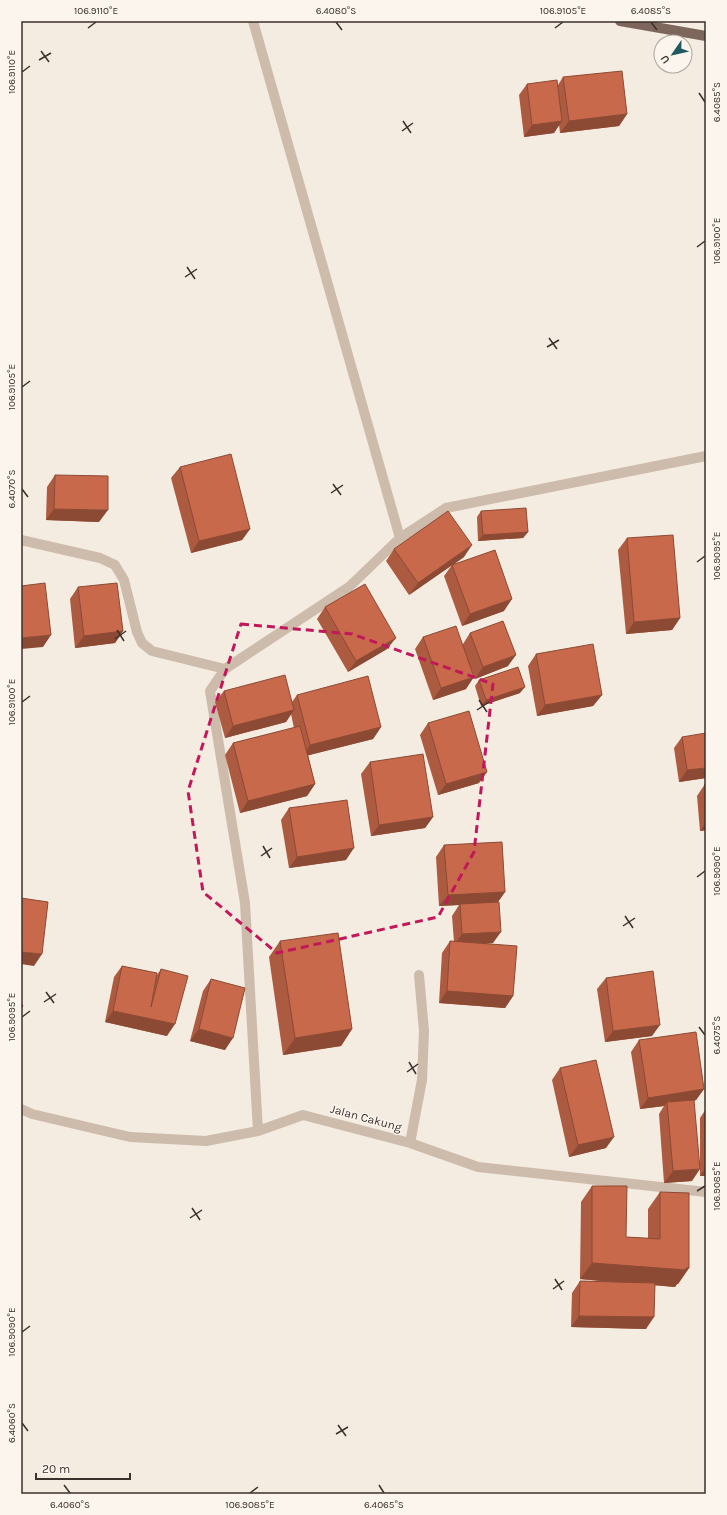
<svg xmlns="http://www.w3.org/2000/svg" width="727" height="1515" font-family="Karla,sans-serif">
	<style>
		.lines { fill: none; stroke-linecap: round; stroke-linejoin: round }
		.minor { stroke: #cdbbac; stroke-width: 10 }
		.major { stroke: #7d675c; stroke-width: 10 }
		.wall { fill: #ac5a40 }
		.shaded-wall { fill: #8c4a34 }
		.building { fill: #c8694b; stroke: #8c4a34 }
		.marked { fill: none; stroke: #c2185b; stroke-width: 3; stroke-dasharray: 8 5; stroke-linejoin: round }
		.ticks { fill: none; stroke: #3b302b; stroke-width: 1.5 }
		.labels { text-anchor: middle; stroke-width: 3; stroke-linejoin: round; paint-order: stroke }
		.street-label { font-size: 12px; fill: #3b302b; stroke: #fbf5ee }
		.neatline { fill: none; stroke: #3b302b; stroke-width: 1.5 }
		.ticks-label { font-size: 10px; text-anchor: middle; fill: #3b302b }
	</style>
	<rect width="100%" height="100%" fill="#f4ebe1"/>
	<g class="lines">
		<path class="minor" d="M253 21 400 538
			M21 540 100 558 115 565 124 580 137 632 142 643 152 651 225 669
			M21 1109 32 1114 130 1137 206 1141 258 1131 303 1115 410 1143 478 1167 706 1192
			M258 1131 245 903 210 691 225 669 349 587 400 538 446 508 706 456
			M410 1143 422 1080 424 1031 419 975"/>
		<path class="major" d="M620 21 706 36"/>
	</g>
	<path class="wall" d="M563 77 627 114 619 126 560 133 559 125 554 133 524 137 519 95 527 84 558 85Z
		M180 467 250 529 242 540 191 553 171 478Z
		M55 475 99 522 46 520 47 487Z
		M481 511 528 532 523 538 478 541 477 517Z
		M627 538 680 618 672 630 626 634 618 550Z
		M394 549 464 557 453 565 504 611 462 626 444 576 452 565 409 595 386 561Z
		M78 587 123 631 115 643 75 648 70 599Z
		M325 607 387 649 348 672 317 619Z
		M470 633 508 666 475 679 472 671 466 689 433 700 415 649 423 637 463 644Z
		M536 654 602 695 593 706 537 716 528 666Z
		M479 680 520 693 481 706 475 686Z
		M224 691 292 702 297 695 381 727 373 739 308 755 315 784 307 796 240 813 225 755 233 743 294 728 291 714 286 722 225 738 215 702Z
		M428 723 479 783 438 795 420 735Z
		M682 737 706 778 679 782 674 748Z
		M370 762 433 817 425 828 371 836 361 774Z
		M705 784H706V830L700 831 697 796Z
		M289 808 346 860 289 868 281 820Z
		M444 845 505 892 498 902 493 943 483 944 513 996 505 1008 439 1003 442 953 450 941 454 942 452 916 459 905 439 906 436 857Z
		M280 941 352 1029 341 1046 283 1055 269 957Z
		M122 966 157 975 161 969 167 1036 105 1022 114 977Z
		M606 978 652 1036 605 1042 597 989Z
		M211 979 225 1050 190 1041 203 991Z
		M639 1040 704 1089 696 1100 694 1101 692 1181 664 1183 659 1114 664 1106 640 1109 631 1052Z
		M560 1068 606 1148 569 1157 552 1080Z
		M706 1109V1176H700V1118Z
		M592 1186 626 1237 648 1238V1209L660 1192 689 1268 678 1284H677L675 1287 655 1285 646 1329 571 1327 572 1293 580 1281 610 1282 580 1279 581 1202Z"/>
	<path class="shaded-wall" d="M627 114 619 126 560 133 569 121Z
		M562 121 554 133 524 137 532 125Z
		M54 509 108 510 99 522 46 520Z
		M250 529 242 540 191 553 199 541Z
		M528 532 523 538 478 541 483 535Z
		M472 545 464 557 409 595 418 583Z
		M512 599 504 611 462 626 470 614Z
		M680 618 672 630 626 634 634 622Z
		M123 631 115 643 75 648 84 636Z
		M51 635 43 647 21 649V638Z
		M396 638 387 649 348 672 356 661Z
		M516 655 508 666 475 679 483 667Z
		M474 677 466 689 433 700 441 688Z
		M525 687 520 693 481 706 486 700Z
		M602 695 593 706 537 716 545 705Z
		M294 710 286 722 225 738 233 726Z
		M381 727 373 739 302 757 310 745Z
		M706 768V778L679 782 687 770Z
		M487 772 479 783 438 795 446 784Z
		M315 784 307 796 240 813 248 801Z
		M433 817 425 828 371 836 379 825Z
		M706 823V830L700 831Z
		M354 848 346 860 289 868 297 857Z
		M505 892 497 903 460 904 459 905 439 906 448 895Z
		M501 932 493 943 454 946 462 934Z
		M21 952 42 954 34 966 21 964Z
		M447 991 513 996 505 1008 439 1003Z
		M113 1011 175 1024 167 1036 105 1022Z
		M660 1025 652 1036 605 1042 613 1031Z
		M199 1029 233 1038 225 1050 190 1041Z
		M352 1029 341 1046 283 1055 295 1038Z
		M704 1089 696 1100 667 1105V1102L664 1106 640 1109 648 1098Z
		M614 1137 606 1148 569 1157 578 1145Z
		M706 1168V1176H700Z
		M700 1169 692 1181 664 1183 673 1171Z
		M592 1263 686 1268H689L678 1284H677L675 1287 580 1279Z
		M579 1316 654 1317 646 1329 571 1327Z"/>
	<path class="building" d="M622 71 627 114 569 121 563 77Z
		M557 80 562 121 532 125 527 84Z
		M231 454 250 529 199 541 180 467Z
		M55 475 108 476V510L54 509Z
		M526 508 528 532 483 535 481 511Z
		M448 511 472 545 418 583 394 549Z
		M673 535 680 618 634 622 627 538Z
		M495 550 512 599 470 614 452 565Z
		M45 583 51 635 21 638V586Z
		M117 583 123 631 84 636 78 587Z
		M365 584 396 638 356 661 325 607Z
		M503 621 516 655 483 667 470 633Z
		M456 626 474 677 441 688 423 637Z
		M593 644 602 695 545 705 536 654Z
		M518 667 525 687 486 700 479 680Z
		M285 675 294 710 233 726 224 691Z
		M368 676 381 727 310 745 297 695Z
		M469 711 487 772 446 784 428 723Z
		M300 726 315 784 248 801 233 743Z
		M706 733V768L687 770 682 737Z
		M423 754 433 817 379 825 370 762Z
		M705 784H706V794Z
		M347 800 354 848 297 857 289 808Z
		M502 842 505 892 448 895 444 845Z
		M21 898 48 902 42 954 21 952Z
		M499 902 501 932 462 934 460 904Z
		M338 933 352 1029 295 1038 280 941Z
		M450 941 517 946 513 996 447 991Z
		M122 966 157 973 151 1007 161 969 188 976 175 1024 113 1011Z
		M653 971 660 1025 613 1031 606 978Z
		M211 979 245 988 233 1038 199 1029Z
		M21 1005H23L21 1010Z
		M696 1032 704 1089 648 1098 639 1040Z
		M596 1060 614 1137 578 1145 560 1068Z
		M694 1100 700 1169 673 1171 667 1102Z
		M592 1186H627L626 1237 660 1239V1192L689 1193V1268H686V1270L592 1263Z
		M580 1281 655 1283 654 1317 579 1316Z"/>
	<path class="marked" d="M241 624 352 634 493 684 474 852 438 917 277 953 203 892 188 791Z"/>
	<path class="ticks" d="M336 22 342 30M651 22 657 30M88 28 96 22M555 28 563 22M41 51 49 62M39 60 51 53M22 72 30 66M699 93 705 102M403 121 411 133M402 131 413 123M697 247 705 241M187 267 195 279M185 277 197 269M549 338 557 349M547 347 559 340M22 387 30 381M333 484 341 495M22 489 28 497M331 493 343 485M697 562 705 556M117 630 124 641M115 639 126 631M479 700 487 712M22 702 30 696M477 710 489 702M263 846 270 858M261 856 272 848M697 877 705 871M625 916 633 928M623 926 635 918M46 992 54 1003M44 1002 56 994M22 1017 30 1011M699 1027 705 1035M409 1062 416 1074M407 1072 418 1064M697 1191 705 1186M192 1208 200 1220M190 1218 202 1210M555 1279 562 1290M553 1289 564 1281M22 1332 30 1326M22 1423 28 1431M338 1425 346 1436M336 1434 348 1427M64 1485 70 1493M379 1485 384 1493M250 1493 258 1487"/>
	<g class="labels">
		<g class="street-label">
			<text transform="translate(366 1118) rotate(15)" y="4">Jalan Cakung</text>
		</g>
	</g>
	<rect width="727" height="1515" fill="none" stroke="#fbf5ee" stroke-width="44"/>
	<g transform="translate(673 54) rotate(236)"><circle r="19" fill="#fbf5ee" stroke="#aea6a0"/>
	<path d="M0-3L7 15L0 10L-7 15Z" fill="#1f5a5e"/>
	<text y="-6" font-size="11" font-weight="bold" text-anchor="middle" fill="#3b302b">U</text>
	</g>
	<path d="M36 1473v6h94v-6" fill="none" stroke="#3b302b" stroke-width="2"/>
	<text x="42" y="1473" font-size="12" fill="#3b302b" stroke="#fbf5ee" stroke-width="3" paint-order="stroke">20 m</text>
	<rect x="22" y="22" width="683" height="1471" class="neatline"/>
	<g class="ticks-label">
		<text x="96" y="14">106.9110°E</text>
		<text x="336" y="14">6.4080°S</text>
		<text x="563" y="14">106.9105°E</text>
		<text x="651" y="14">6.4085°S</text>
		<text transform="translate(11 72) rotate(-90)" y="4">106.9110°E</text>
		<text transform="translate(716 102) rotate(-90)" y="4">6.4085°S</text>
		<text transform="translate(716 241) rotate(-90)" y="4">106.9100°E</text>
		<text transform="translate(11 387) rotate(-90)" y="4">106.9105°E</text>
		<text transform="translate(11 489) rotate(-90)" y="4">6.4070°S</text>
		<text transform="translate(716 556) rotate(-90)" y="4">106.9095°E</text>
		<text transform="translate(11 702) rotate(-90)" y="4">106.9100°E</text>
		<text transform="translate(716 871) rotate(-90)" y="4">106.9090°E</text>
		<text transform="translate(11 1017) rotate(-90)" y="4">106.9095°E</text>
		<text transform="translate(716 1035) rotate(-90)" y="4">6.4075°S</text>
		<text transform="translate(716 1186) rotate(-90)" y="4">106.9085°E</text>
		<text transform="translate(11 1332) rotate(-90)" y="4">106.9090°E</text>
		<text transform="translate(11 1423) rotate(-90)" y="4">6.4060°S</text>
		<text x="70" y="1508">6.4060°S</text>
		<text x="250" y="1508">106.9085°E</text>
		<text x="384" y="1508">6.4065°S</text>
	</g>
</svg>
